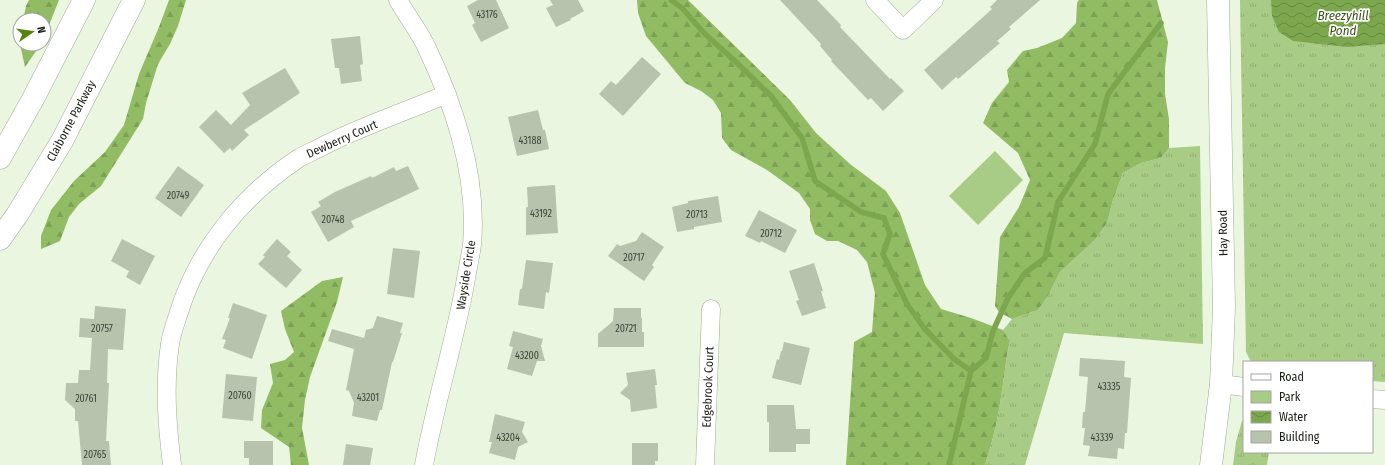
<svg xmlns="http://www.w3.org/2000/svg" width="1385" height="465" font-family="'Fira Sans Condensed',sans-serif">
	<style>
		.grass { fill: url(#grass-tufts) }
		.forest { fill: url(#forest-firs) }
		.park { fill: #a8cb85 }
		.water { fill: url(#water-waves) }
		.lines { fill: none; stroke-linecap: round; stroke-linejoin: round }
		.stream { stroke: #7da74f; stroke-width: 5.5 }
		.building { fill: #b7c3ac }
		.street-casing { stroke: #a1ac97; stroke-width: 19 }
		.secondary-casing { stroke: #a1ac97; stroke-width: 23 }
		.street { stroke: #fff; stroke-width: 18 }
		.secondary { stroke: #fff; stroke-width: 22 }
		.labels { text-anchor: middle; stroke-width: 3.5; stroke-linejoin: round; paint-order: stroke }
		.number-label { font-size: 10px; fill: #40463b }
		.street-label { font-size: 12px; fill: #181d15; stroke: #fff }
		.water-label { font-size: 13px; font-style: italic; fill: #395416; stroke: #fff }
	</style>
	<defs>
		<pattern id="grass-tufts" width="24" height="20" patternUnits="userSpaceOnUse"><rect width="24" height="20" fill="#a8cb85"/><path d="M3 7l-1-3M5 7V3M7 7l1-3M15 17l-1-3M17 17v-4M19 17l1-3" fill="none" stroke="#90ae72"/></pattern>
		<pattern id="forest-firs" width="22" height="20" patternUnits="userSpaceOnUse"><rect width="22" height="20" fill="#91bc63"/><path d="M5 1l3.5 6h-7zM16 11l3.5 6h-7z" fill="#7ca155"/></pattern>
		<pattern id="water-waves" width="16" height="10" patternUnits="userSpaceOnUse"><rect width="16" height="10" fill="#7da74f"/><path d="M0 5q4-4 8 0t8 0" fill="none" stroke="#658740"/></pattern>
	</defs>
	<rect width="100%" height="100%" fill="#eaf6df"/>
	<path class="grass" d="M1240 0H1385V382L1372 381V362H1251L1246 352Z
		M1200 146 1203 344 1064 333 1025 465H985C993 441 999 415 1002 390 1005 373 1006 357 1010 341L1003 330 1012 319 1038 310 1048 296 1060 272 1095 240 1107 223 1113 200 1123 173 1141 163 1161 158 1169 148Z
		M1244 419V452H1269L1267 465H1233L1236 442 1242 421Z"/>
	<path class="forest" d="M29 0H59L44 38V20H23L26 6Z
		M169 0H186L178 26 170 44 158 64 146 103 143 119 101 186 79 204 69 217 60 241 41 249V236L51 210 74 181 105 152 124 125 139 74 159 27Z
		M637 0H688L790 100 816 133 850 164 886 191 900 213 925 285 941 309 971 318 1003 330 1010 341C1006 357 1005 373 1002 390 999 415 993 441 985 465H846L854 342 872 332 875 293 867 262 857 250 838 241H827L815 234 810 220V209L799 193 767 170 731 150 722 138 721 113 713 100 701 91 685 83 646 36 638 13Z
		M1079 0H1157L1168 42 1165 68V94L1169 119V148L1161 158 1141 163 1123 173 1113 200 1107 223 1095 240 1060 272 1048 296 1038 310 1012 319 999 312 995 306 1000 237 1019 207 1030 180 1018 153 983 123 992 103 1009 82 1007 70 1023 51 1037 48 1062 38 1076 23 1077 3Z
		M20 35V44H41L25 67 19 40Z
		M343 277 337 302 310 377 305 400 302 428 309 465H291L289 447 261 428 262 410 273 383 270 364 285 360 294 352 285 329 281 311 322 281Z"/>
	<path class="park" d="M995 151 1023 180 978 225 949 196Z"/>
	<path class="water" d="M1271 0H1385V44L1347 47 1293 41 1279 32 1272 16Z"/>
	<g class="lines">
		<path class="stream" d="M671 0 682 8 704 33 737 63 771 96 802 138 815 181 861 212 884 218 890 234 883 254 907 304 924 328 954 359 971 371
			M949 465 971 371 986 358 993 331 1008 298 1025 273 1045 258 1058 202 1095 144 1108 94 1161 23"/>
	</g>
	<path class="building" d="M478 0H496L509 28 481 42 472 25 475 23 467 6Z
		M550 0H578L584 11 570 19 571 20 556 27 546 8 553 5Z
		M780 0H817L841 25 840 27 890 79 891 78 904 91 883 111 871 98 868 100 831 61 832 60 820 46 821 44Z
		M997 0H1040L1009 27 1011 29 997 41 1000 43 958 79 956 77 942 90 924 70 992 9 990 7Z
		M360 36 363 64 360 65 362 81 341 84 339 68H335L331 39Z
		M642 57 661 74 623 116 599 94 611 81 616 85Z
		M285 68 300 93 244 130 249 135 232 151 230 148 224 153 199 127 216 110 231 125 250 105 242 93Z
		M538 110 543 130H545L549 149 517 156 508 117Z
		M178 166 204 185 181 217 155 198Z
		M408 166 419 189 351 221 354 227 328 242 311 212 321 206 318 202 335 192 371 176 372 178 394 167 396 171Z
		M555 185 558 233 526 235V207H528L527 187Z
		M718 196 722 222 694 227V229L677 232 672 207 688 203V201Z
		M759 210 797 230 785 253 761 241 760 243 745 236Z
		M642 232 664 247 652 265 654 267 644 281 608 256 617 244 620 246 636 241Z
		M122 239 155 256 140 285 126 277 129 271 111 261Z
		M277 239 291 252 287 256 302 270 286 288 258 264 265 257 263 255Z
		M393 248 420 251 414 298 387 294Z
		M526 260 553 263 549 293 546 292 544 309 518 305 520 289H522Z
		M814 263 823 291H821L826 308 802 316 796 301 799 300 789 271Z
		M233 303 267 315 252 359 223 348 226 340 222 339 230 318H228Z
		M95 306 126 309 123 350 108 349 107 383H109L106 441H109L111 465H82L78 421H75V409L65 400 66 383H78L79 370H90L92 338 79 337 80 318 94 319Z
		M614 308H641V318H642V332H644V347H598V334L613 321Z
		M377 316 403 323 400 333H402L393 362H392L382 410H380L377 421 352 416 354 403 349 391 346 390 354 349 328 341 332 329 364 338 366 330 373 328Z
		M513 331 543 339 541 346 545 361H537L532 376 507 369 513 347 509 346Z
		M784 342 810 348 801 385 772 378 777 359 779 360 781 351H782Z
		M1080 358 1125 361 1124 377 1131 378 1127 433H1125L1124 449 1118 448 1117 459 1088 456 1090 446 1083 445 1085 428H1082L1083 412H1085L1088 377 1079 376Z
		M655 369 657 385H655L657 408 631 412 630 400 620 393 628 385 626 373Z
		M226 374 257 377 253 421 222 418Z
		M767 405H794L796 429H810V444H796V452H769V422H767Z
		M495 414 525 422 522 432 528 442 518 447 515 460 489 453 492 442H489Z
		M244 441H273V465H249V458H244Z
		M632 443H658V461H655V465H632Z
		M346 444 373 448 370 465H343Z"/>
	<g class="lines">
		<defs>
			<path id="street" d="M398 0C406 14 417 29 425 44 455 106 478 176 472 245 470 258 467 272 465 284 454 345 435 404 424 465
				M875 0 903 30 934 0
				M1221 384 1244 387
				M1372 399 1385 400
				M172 465C167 424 164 385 170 344 171 335 175 325 178 315 198 249 242 196 299 158 306 154 314 151 321 147 361 126 405 112 447 94
				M705 465 711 309"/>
			<path id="secondary" d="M0 158 33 99 84 0
				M0 239 17 215 62 141 134 0
				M1211 465 1221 384 1224 307 1218 0"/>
		</defs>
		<use href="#street" class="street-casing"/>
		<use href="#secondary" class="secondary-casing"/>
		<use href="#street" class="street"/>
		<use href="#secondary" class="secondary"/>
	</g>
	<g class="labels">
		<g class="number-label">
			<text x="487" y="18">43176</text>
			<text x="530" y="144">43188</text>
			<text x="178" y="199">20749</text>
			<text x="541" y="217">43192</text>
			<text x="697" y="218">20713</text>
			<text x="333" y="223">20748</text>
			<text x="771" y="237">20712</text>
			<text x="634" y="261">20717</text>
			<text x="102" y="332">20757</text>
			<text x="626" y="332">20721</text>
			<text x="527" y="359">43200</text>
			<text x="1109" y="390">43335</text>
			<text x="240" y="399">20760</text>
			<text x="368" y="401">43201</text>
			<text x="86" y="402">20761</text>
			<text x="508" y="441">43204</text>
			<text x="1102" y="441">43339</text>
			<text x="95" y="458">20765</text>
		</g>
		<g class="street-label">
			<text transform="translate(71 121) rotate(-62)" y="4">Claiborne Parkway</text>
			<text transform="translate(342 139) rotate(-24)" y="4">Dewberry Court</text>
			<text transform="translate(1223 233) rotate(-91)" y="4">Hay Road</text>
			<text transform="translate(466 275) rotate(-81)" y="4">Wayside Circle</text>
			<text transform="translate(708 387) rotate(-88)" y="4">Edgebrook Court</text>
		</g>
		<g class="water-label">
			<text x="1343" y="20">Breezyhill<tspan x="1343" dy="15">Pond</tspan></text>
		</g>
	</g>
	<rect x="1243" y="361" width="130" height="92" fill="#ffffff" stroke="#a3a5a1"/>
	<rect x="1251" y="374" width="20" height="6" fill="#ffffff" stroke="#a3a5a1"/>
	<text x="1279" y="381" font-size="12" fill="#181d15">Road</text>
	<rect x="1251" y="391" width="20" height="12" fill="#a8cb85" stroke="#a3a5a1"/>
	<text x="1279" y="401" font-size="12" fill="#181d15">Park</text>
	<rect x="1251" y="411" width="20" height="12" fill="url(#water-waves)" stroke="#a3a5a1"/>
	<text x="1279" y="421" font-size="12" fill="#181d15">Water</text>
	<rect x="1251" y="431" width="20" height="12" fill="#b7c3ac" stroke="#a3a5a1"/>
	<text x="1279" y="441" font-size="12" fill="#181d15">Building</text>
	<g transform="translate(32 32) rotate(77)"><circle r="19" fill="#ffffff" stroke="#a3a5a1"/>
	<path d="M0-3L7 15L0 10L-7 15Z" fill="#568310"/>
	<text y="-6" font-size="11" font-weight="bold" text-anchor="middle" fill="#181d15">N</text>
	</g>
</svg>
